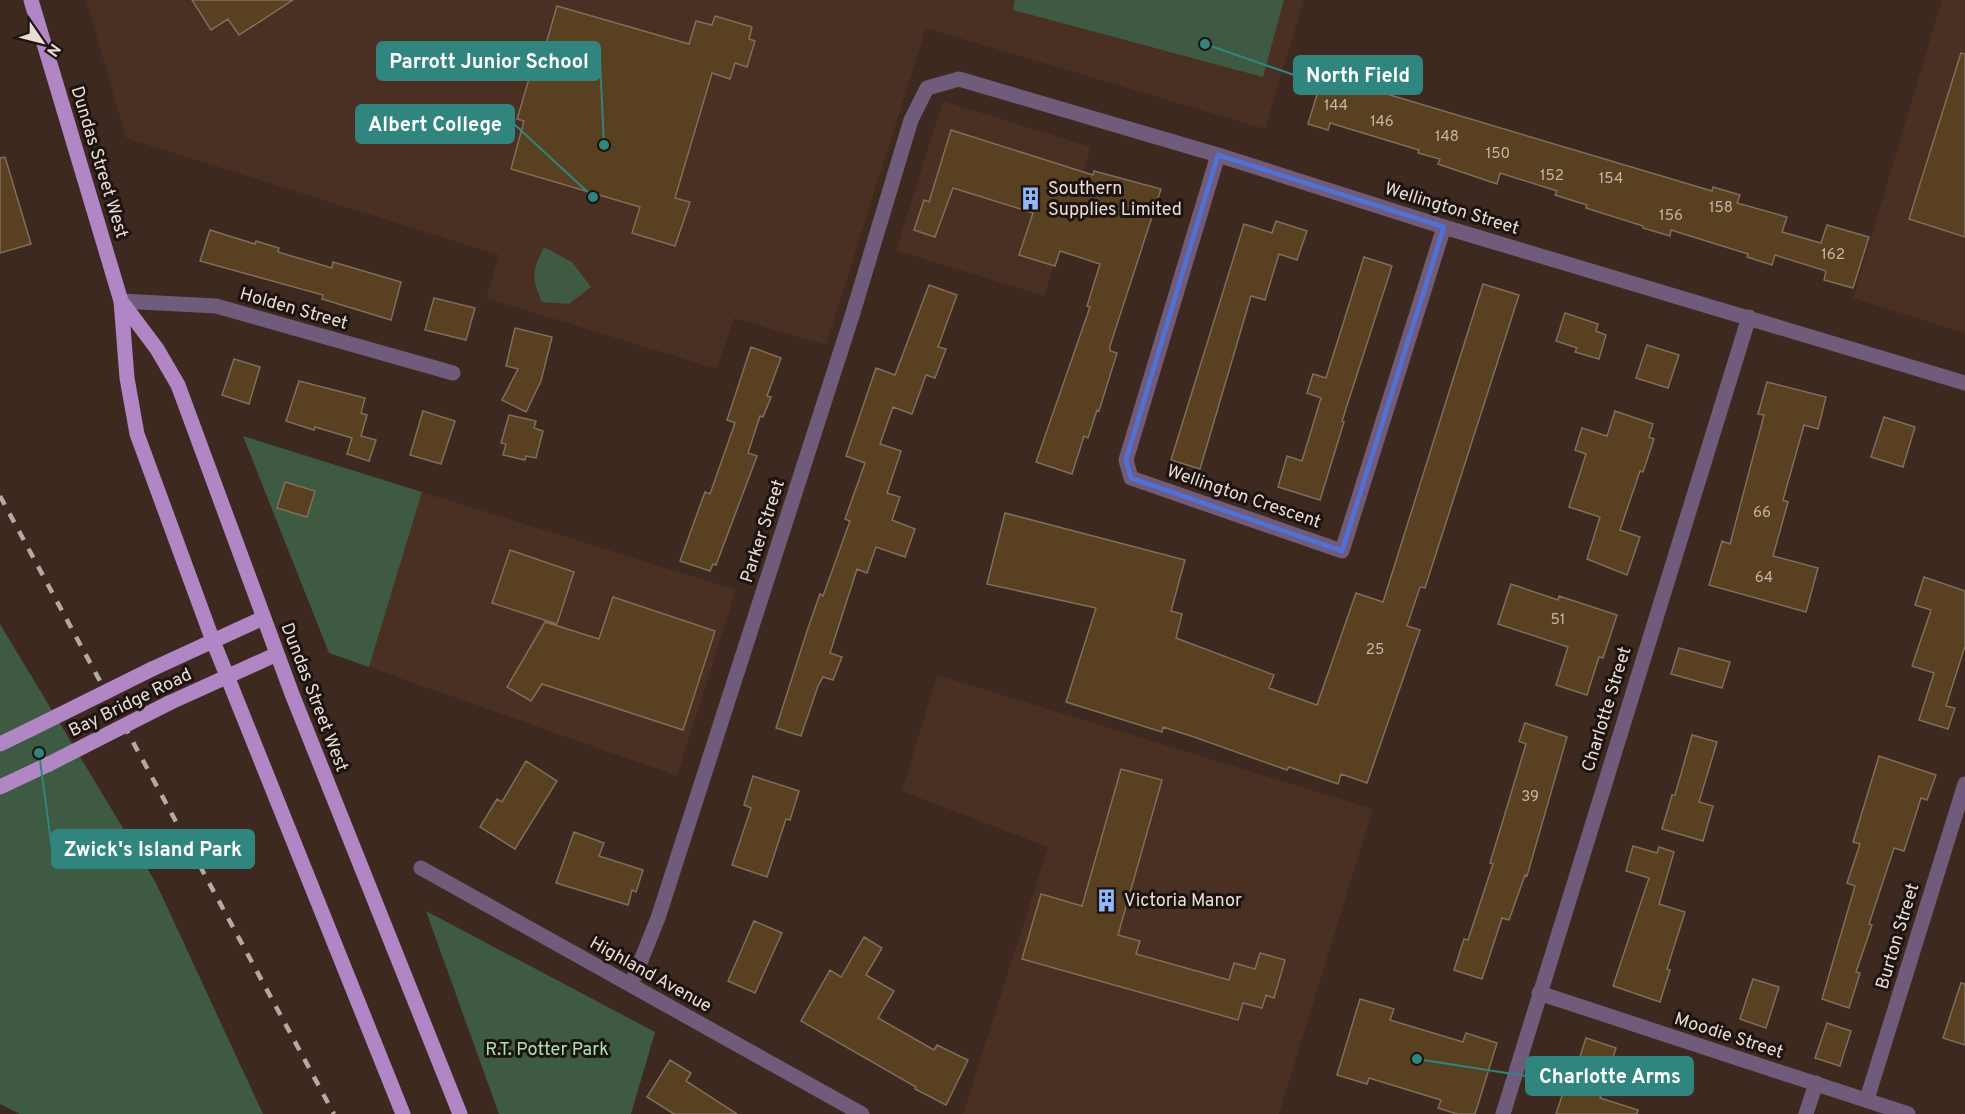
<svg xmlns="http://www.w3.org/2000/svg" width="1965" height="1114" font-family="Overpass,sans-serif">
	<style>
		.built { fill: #4a2f23 }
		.green { fill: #3e5a42 }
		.building { fill: #594020; stroke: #7e6e5b; stroke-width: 1.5 }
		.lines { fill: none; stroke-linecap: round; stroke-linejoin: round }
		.street { stroke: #705b7a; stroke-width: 15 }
		.primary { stroke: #b086c4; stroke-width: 15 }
		.rail { stroke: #b7a8a0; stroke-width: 4.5; stroke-dasharray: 10 10; stroke-linecap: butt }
		.primary-bridge { stroke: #b086c4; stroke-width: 15 }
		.marked { fill: none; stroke: #5072d8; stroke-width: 4.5; stroke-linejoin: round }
		.labels { text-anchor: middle; stroke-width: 6; stroke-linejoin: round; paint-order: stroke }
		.number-label { font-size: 15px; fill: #c6b6a8 }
		.street-label { font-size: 18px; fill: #eaddd6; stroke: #1d1410 }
		.poi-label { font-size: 18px; fill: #eaddd6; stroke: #1d1410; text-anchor: start }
		.park-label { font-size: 18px; fill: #abe3b3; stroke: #1d1410 }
		.leader { fill: none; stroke: #30857e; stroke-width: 2 }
		.callout-dot { fill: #30857e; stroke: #1d1410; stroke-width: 2 }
		.callout { fill: #30857e; stroke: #30857e; stroke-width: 2 }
		.callout-label { font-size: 20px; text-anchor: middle; font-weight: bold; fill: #fff }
	</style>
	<rect width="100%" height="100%" fill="#3d291f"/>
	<path class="built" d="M86 0H1304L1265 129 926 28 826 345 734 318 717 369 486 298 499 255 126 138Z
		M1942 0H1965V333L1853 298Z
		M943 101 1091 147 1044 296 896 250Z
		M422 492 736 590 677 776 369 667Z
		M937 675 1373 809 1279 1114H963L1048 847 902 791Z"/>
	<path class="green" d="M1015 0H1284L1263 77 1013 10Z
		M544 247 572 262 591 287 569 304 542 302C531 277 532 272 544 247Z
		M243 436 422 492 369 667 329 653Z
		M0 624 156 883 263 1114H20L0 1104Z
		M426 911 655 1032 631 1114H499Z"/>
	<path class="building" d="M192 0H293L239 35 228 19 211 30Z
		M557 6 689 44 696 21 712 25 715 16 752 27 749 39 755 41 747 67 735 63 730 79 712 73 675 198 690 202 675 246 632 233 640 207 511 169 524 121 517 119 538 49 544 51Z
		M1961 53 1965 54V237L1909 219Z
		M1323 75 1712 191 1713 187 1740 195 1737 203 1787 217 1782 232 1821 243 1827 225 1869 237 1853 288 1824 280 1826 271 1775 255 1772 265 1747 257 1748 254 1671 230 1670 236 1643 228V226L1586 208 1587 205 1555 195 1557 191 1500 173 1497 184 1438 164 1440 159 1418 153 1419 150 1330 123 1328 130 1308 124Z
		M951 130 1093 175 1094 171 1161 189 1110 346V351L1117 353 1099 411 1097 410 1088 438 1084 436 1072 474 1036 462 1090 307 1087 306 1100 264 1060 251 1055 266 1019 255 1033 213 953 188 935 237 914 230 924 200 929 202Z
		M5 157 31 244 0 253V158Z
		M1276 221 1307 231 1297 260 1279 254 1265 300 1251 296 1200 469 1171 460 1244 224 1272 233Z
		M210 230 255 244 256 241 279 248 278 252 332 268 333 262 401 282 391 320 322 299 323 295 200 261Z
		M1364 257 1392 266 1342 421 1344 422 1320 500 1278 487 1287 456 1302 461 1321 398 1307 393 1313 374 1326 378Z
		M1483 284 1519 295 1425 588 1420 587 1407 626 1420 630 1367 783 1341 774 1338 784 1289 767 1287 770 1194 737 1163 727 1162 732 1066 702 1096 608 987 584 1005 513 1185 560 1171 611 1182 614 1176 638 1274 675 1269 688 1317 705 1356 593 1383 602Z
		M929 285 957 295 938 347 946 349 935 378 926 375 912 414 893 407 880 444 901 451 887 493 900 497 892 520 915 529 905 557 876 547 867 573 857 569 830 653 842 657 833 680 823 677 818 686 801 736 776 728 808 628 820 594 823 596 850 521 845 519 865 463 846 456 876 368 895 375Z
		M434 298 475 308 466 340 425 330Z
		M1565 313 1598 324 1596 331 1606 335 1599 359 1575 352 1577 348 1556 341Z
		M515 328 552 337 541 381 526 412 502 400 518 369 506 366Z
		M1647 345 1679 355 1668 388 1636 378Z
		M751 347 781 358 767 396 771 397 763 417 760 416 748 453 757 456 716 565 713 564 710 571 680 561 705 492 710 494 735 423 727 420Z
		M234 359 260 367 249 404 222 395Z
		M299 381 365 398 361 413 367 415 361 436 376 440 369 461 347 454 352 438 315 427 314 430 286 421Z
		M1767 382 1826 397 1818 429 1804 425 1783 500 1788 502 1773 556 1818 568 1806 612 1709 585 1722 541 1730 544 1764 415 1758 414Z
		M423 411 455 421 441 464 410 455Z
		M1615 411 1653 424 1649 437 1654 439 1643 472 1640 471 1620 530 1640 537 1627 575 1587 559 1600 517 1569 507 1586 454 1575 450 1582 428 1607 436Z
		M509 415 536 421 534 428 543 431 536 458 526 456 525 460 503 455 506 444 501 443Z
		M1884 417 1915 427 1903 467 1871 457Z
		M285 482 315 491 307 517 277 508Z
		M510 550 574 572 557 624 492 603Z
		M1924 577 1965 591V646L1946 706 1955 708 1948 729 1919 720 1934 673 1912 666 1931 610 1915 605Z
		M1511 584 1558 600 1559 596 1617 615 1603 658 1599 657 1587 695 1556 685 1568 647 1498 624Z
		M613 597 715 631 683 730 542 684 531 701 507 687 545 622 599 639Z
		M1679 648 1730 662 1722 688 1671 674Z
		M1525 723 1567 737 1527 876 1525 875 1509 920 1502 918 1482 979 1454 970 1464 939 1468 940 1493 864 1490 863 1526 744 1519 741Z
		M1692 735 1717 742 1699 802 1713 806 1703 841 1662 829 1672 795H1675Z
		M1879 756 1936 775 1927 800 1921 798 1904 851 1894 848 1869 924 1872 925 1856 972 1860 973 1849 1008 1822 999 1855 886 1847 883 1860 844 1853 842Z
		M526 761 557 781 515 849 480 827 497 799 502 802Z
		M1121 769 1162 780 1118 935 1140 941 1136 954 1229 980 1234 963 1255 969 1260 953 1285 960 1274 998 1266 995 1262 1008 1243 1003 1238 1020 1022 959 1041 894 1082 906Z
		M753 776 799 791 790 820 786 819 767 877 732 865 751 808 744 805Z
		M574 832 604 843 599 856 643 870 636 892 632 890 628 905 556 883Z
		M1633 846 1657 853 1659 847 1674 852 1659 904 1685 912 1667 969 1670 970 1660 1002 1613 986 1649 878 1626 871Z
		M754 921 782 933 755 993 728 981Z
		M864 937 882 948 866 975 894 991 878 1018 934 1050 937 1045 968 1060 946 1105 915 1089 916 1087 801 1021 830 970 841 977Z
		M1753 979 1779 987 1766 1028 1740 1019Z
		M1961 983 1965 984V1045L1943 1038Z
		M1360 999 1394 1009 1390 1020 1463 1042 1466 1033 1497 1043 1475 1114H1457L1438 1108 1441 1100 1369 1078 1367 1084 1337 1075Z
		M1827 1023 1851 1031 1840 1066 1815 1058Z
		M1586 1038 1616 1048 1600 1098 1638 1110 1637 1114H1556L1565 1087 1570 1088Z
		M670 1060 691 1073 686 1081 737 1114H674L647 1097Z"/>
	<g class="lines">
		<path class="street" d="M1218 155 1126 460 1131 478 1342 551 1444 227
			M121 301 216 306 453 373
			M421 868 862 1114
			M631 985 658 918 852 316 911 120 927 88 959 79 1218 155 1444 227 1965 383
			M1539 993 1908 1114
			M1867 1099 1965 784
			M1503 1114 1749 317
			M1806 1114 1816 1083"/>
		<path class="primary" d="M31 0 121 301 127 378 137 434 213 641 403 1114
			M121 301 157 349 178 385 292 694 460 1114
			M152 669 263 618
			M169 703 277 654
			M0 744 31 729
			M0 787 49 764"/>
		<path class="rail" d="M0 496 334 1114"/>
		<path class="primary-bridge" d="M31 729 152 669
			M49 764 169 703"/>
	</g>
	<path class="marked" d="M1218 155 1444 227 1342 551 1131 478 1126 460Z"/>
	<defs>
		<symbol id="building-bare" viewBox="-9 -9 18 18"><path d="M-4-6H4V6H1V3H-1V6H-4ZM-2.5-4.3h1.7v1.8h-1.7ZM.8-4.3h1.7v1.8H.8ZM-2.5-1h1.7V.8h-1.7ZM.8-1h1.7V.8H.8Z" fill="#90b8fd" stroke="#1d1410" stroke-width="2.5" paint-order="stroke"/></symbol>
	</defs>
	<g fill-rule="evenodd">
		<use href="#building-bare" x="1014" y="182" width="33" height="33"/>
		<use href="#building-bare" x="1090" y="884" width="33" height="33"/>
	</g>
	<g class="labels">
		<g class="number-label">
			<text x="1336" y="110">144</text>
			<text x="1382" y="126">146</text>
			<text x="1447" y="141">148</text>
			<text x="1498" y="158">150</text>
			<text x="1552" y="180">152</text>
			<text x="1611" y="183">154</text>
			<text x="1721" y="212">158</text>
			<text x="1671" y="220">156</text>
			<text x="1833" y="259">162</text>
			<text x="1762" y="517">66</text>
			<text x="1764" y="582">64</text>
			<text x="1558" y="624">51</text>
			<text x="1375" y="654">25</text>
			<text x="1530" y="801">39</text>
		</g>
		<g class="street-label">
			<text transform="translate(100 162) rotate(73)" y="6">Dundas Street West</text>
			<text transform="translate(1452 208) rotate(17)" y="6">Wellington Street</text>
			<text transform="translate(294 308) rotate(16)" y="6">Holden Street</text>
			<text transform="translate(1244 496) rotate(19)" y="6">Wellington Crescent</text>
			<text transform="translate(762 531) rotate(-72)" y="6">Parker Street</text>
			<text transform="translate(315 697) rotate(69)" y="6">Dundas Street West</text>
			<text transform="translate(130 702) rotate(-26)" y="6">Bay Bridge Road</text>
			<text transform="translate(1606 709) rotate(-73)" y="6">Charlotte Street</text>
			<text transform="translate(1897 936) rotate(-73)" y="6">Burton Street</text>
			<text transform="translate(651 974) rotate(29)" y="6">Highland Avenue</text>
			<text transform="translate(1729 1035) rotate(18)" y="6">Moodie Street</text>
		</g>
		<g class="poi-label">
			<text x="1048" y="194">Southern<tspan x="1048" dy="21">Supplies Limited</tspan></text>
			<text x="1124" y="906">Victoria Manor</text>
		</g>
		<g class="park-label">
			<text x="547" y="1055">R.T. Potter Park</text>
		</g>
	</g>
	<path class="leader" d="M604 145L600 61M1205 44L1294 75M593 197L514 124M39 753L52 849M1417 1059L1526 1076"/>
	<g class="callout-dot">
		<circle cx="604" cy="145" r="6"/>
		<circle cx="1205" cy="44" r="6"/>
		<circle cx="593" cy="197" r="6"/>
		<circle cx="39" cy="753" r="6"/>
		<circle cx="1417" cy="1059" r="6"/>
	</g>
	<g class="callout">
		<rect x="377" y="42" width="223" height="38" rx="6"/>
		<rect x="1294" y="56" width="128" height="38" rx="6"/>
		<rect x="356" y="105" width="158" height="38" rx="6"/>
		<rect x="52" y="830" width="202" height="38" rx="6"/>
		<rect x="1526" y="1057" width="167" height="38" rx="6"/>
	</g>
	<g class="callout-label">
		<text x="489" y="68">Parrott Junior School</text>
		<text x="1358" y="82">North Field</text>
		<text x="435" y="131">Albert College</text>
		<text x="153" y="856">Zwick's Island Park</text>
		<text x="1610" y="1083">Charlotte Arms</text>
	</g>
	<g transform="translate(42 42) rotate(125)" stroke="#1d1410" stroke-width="4.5" paint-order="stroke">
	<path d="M0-4.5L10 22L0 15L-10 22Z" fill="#eaddd6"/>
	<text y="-9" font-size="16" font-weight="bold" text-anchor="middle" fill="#eaddd6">N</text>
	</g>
</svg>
